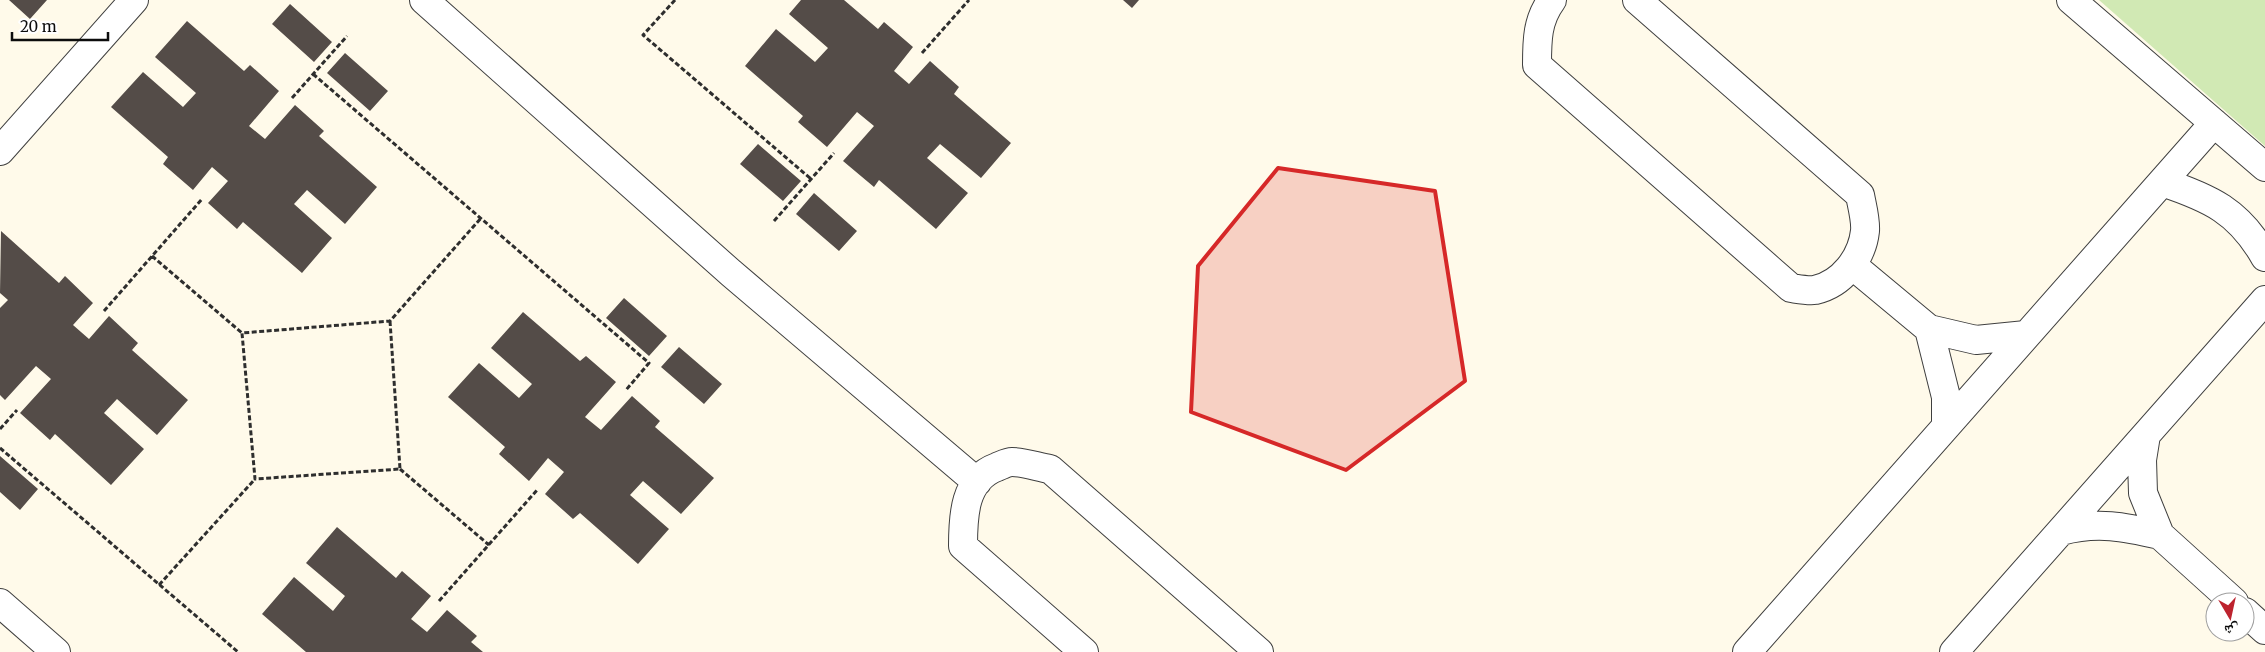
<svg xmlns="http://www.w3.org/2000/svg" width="2265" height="652" font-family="Merriweather,'Noto Naskh Arabic',serif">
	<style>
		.green { fill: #d1e9b4 }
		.building { fill: #544c48 }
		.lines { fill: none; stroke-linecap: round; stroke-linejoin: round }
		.minor-casing { stroke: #3f3f3f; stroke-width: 30 }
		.path { stroke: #2e2e2e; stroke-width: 3; stroke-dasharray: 5 2.5; stroke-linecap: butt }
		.minor { stroke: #fff; stroke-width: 28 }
		.marked { fill: #d62828; fill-opacity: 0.2; stroke: #d62828; stroke-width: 4; stroke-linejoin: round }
	</style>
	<rect width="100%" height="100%" fill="#fffaea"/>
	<path class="green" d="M2099 0H2265V146Z"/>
	<path class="building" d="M9 0H47L30 19Z
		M801 0H844L878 29 884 22 913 47 894 71 909 84 930 61 959 87 954 94 1011 143 981 178 940 144 927 158 968 193 936 229 879 180 874 187 843 161 874 126 857 112 827 147 798 122 803 116 745 66 776 29 815 62 828 48 789 14Z
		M1123 0H1139L1132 8Z
		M290 4 332 42 314 62 272 24Z
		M187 21 244 71 250 65 279 91 249 126 265 139 295 105 324 131 319 136 377 187 345 224 307 190 294 204 332 238 302 273 243 222 237 229 208 203 228 181 212 167 193 190 163 164 168 157 111 107 143 72 183 107 196 93 155 57Z
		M345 53 388 91 370 111 327 73Z
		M758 144 801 181 783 201 740 164Z
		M814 193 857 231 839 251 796 214Z
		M1 231 59 283 65 276 93 303 73 325 89 339 109 316 138 343 132 350 188 400 157 435 117 399 104 413 144 449 111 485 55 434 50 440 20 413 51 379 36 366 5 400 0 395V308L8 300 0 293Z
		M624 298 667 336 649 356 606 318Z
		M523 312 580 361 586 356 616 382 585 417 601 430 632 396 660 421 655 427 714 478 681 514 643 481 630 495 669 529 638 564 580 513 573 519 545 494 564 472 548 458 529 481 499 454 505 447 448 397 479 363 519 398 532 384 491 348Z
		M679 347 722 384 704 404 661 367Z
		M0 456 38 489 20 510 0 492Z
		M337 527 396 578 402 571 431 596 411 619 427 632 447 610 477 636 471 642 483 652H306L262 614 294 577 333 611 345 596 306 563Z"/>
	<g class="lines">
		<defs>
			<path id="minor" d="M424 0 731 273 977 482
				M1552 0C1537 20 1537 41 1537 65L1791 288C1798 289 1808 291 1815 290 1842 284 1862 258 1865 231 1866 220 1862 206 1860 195L1637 0
				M2071 0 2265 167
				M0 151 134 0
				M2162 182C2210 198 2239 211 2265 257
				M1852 265 1929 329 1976 340 2026 335
				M1929 329 1946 397V426
				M2146 435 2142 460 2143 493 2160 535 2234 602
				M2061 531C2097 521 2125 527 2160 535
				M0 603 56 652
				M2245 612 2265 630
				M1084 652 963 546C963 516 964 479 997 467 1002 465 1007 462 1012 462 1024 462 1038 467 1050 469L1259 652
				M1747 652 2214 123
				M1954 652 2265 300"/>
		</defs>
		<use href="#minor" class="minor-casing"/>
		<path class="path" d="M675 0 643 35 811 179
			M922 53 969 0
			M313 74 649 363 626 390
			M292 98 347 36
			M774 221 834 153
			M152 256 242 333
			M104 311 202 199
			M390 321 400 469 255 479 242 333 390 321 481 218
			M0 429 17 410
			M0 448 238 652
			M400 469 489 545
			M159 585 255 479
			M439 601 538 489"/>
		<use href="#minor" class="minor"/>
	</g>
	<path class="marked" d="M1278 168 1435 191 1465 381 1346 470 1191 412 1198 266Z"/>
	<g transform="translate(2230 617) rotate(171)"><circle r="24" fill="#ffffff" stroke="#9e9e9e"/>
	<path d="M0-4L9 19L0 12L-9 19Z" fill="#bd232e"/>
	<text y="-8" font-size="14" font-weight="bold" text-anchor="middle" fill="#0c0c0c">ش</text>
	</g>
	<path d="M12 32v8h96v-8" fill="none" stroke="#0c0c0c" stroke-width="2.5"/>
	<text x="20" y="32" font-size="15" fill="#0c0c0c" stroke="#ffffff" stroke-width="4" paint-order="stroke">20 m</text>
</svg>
